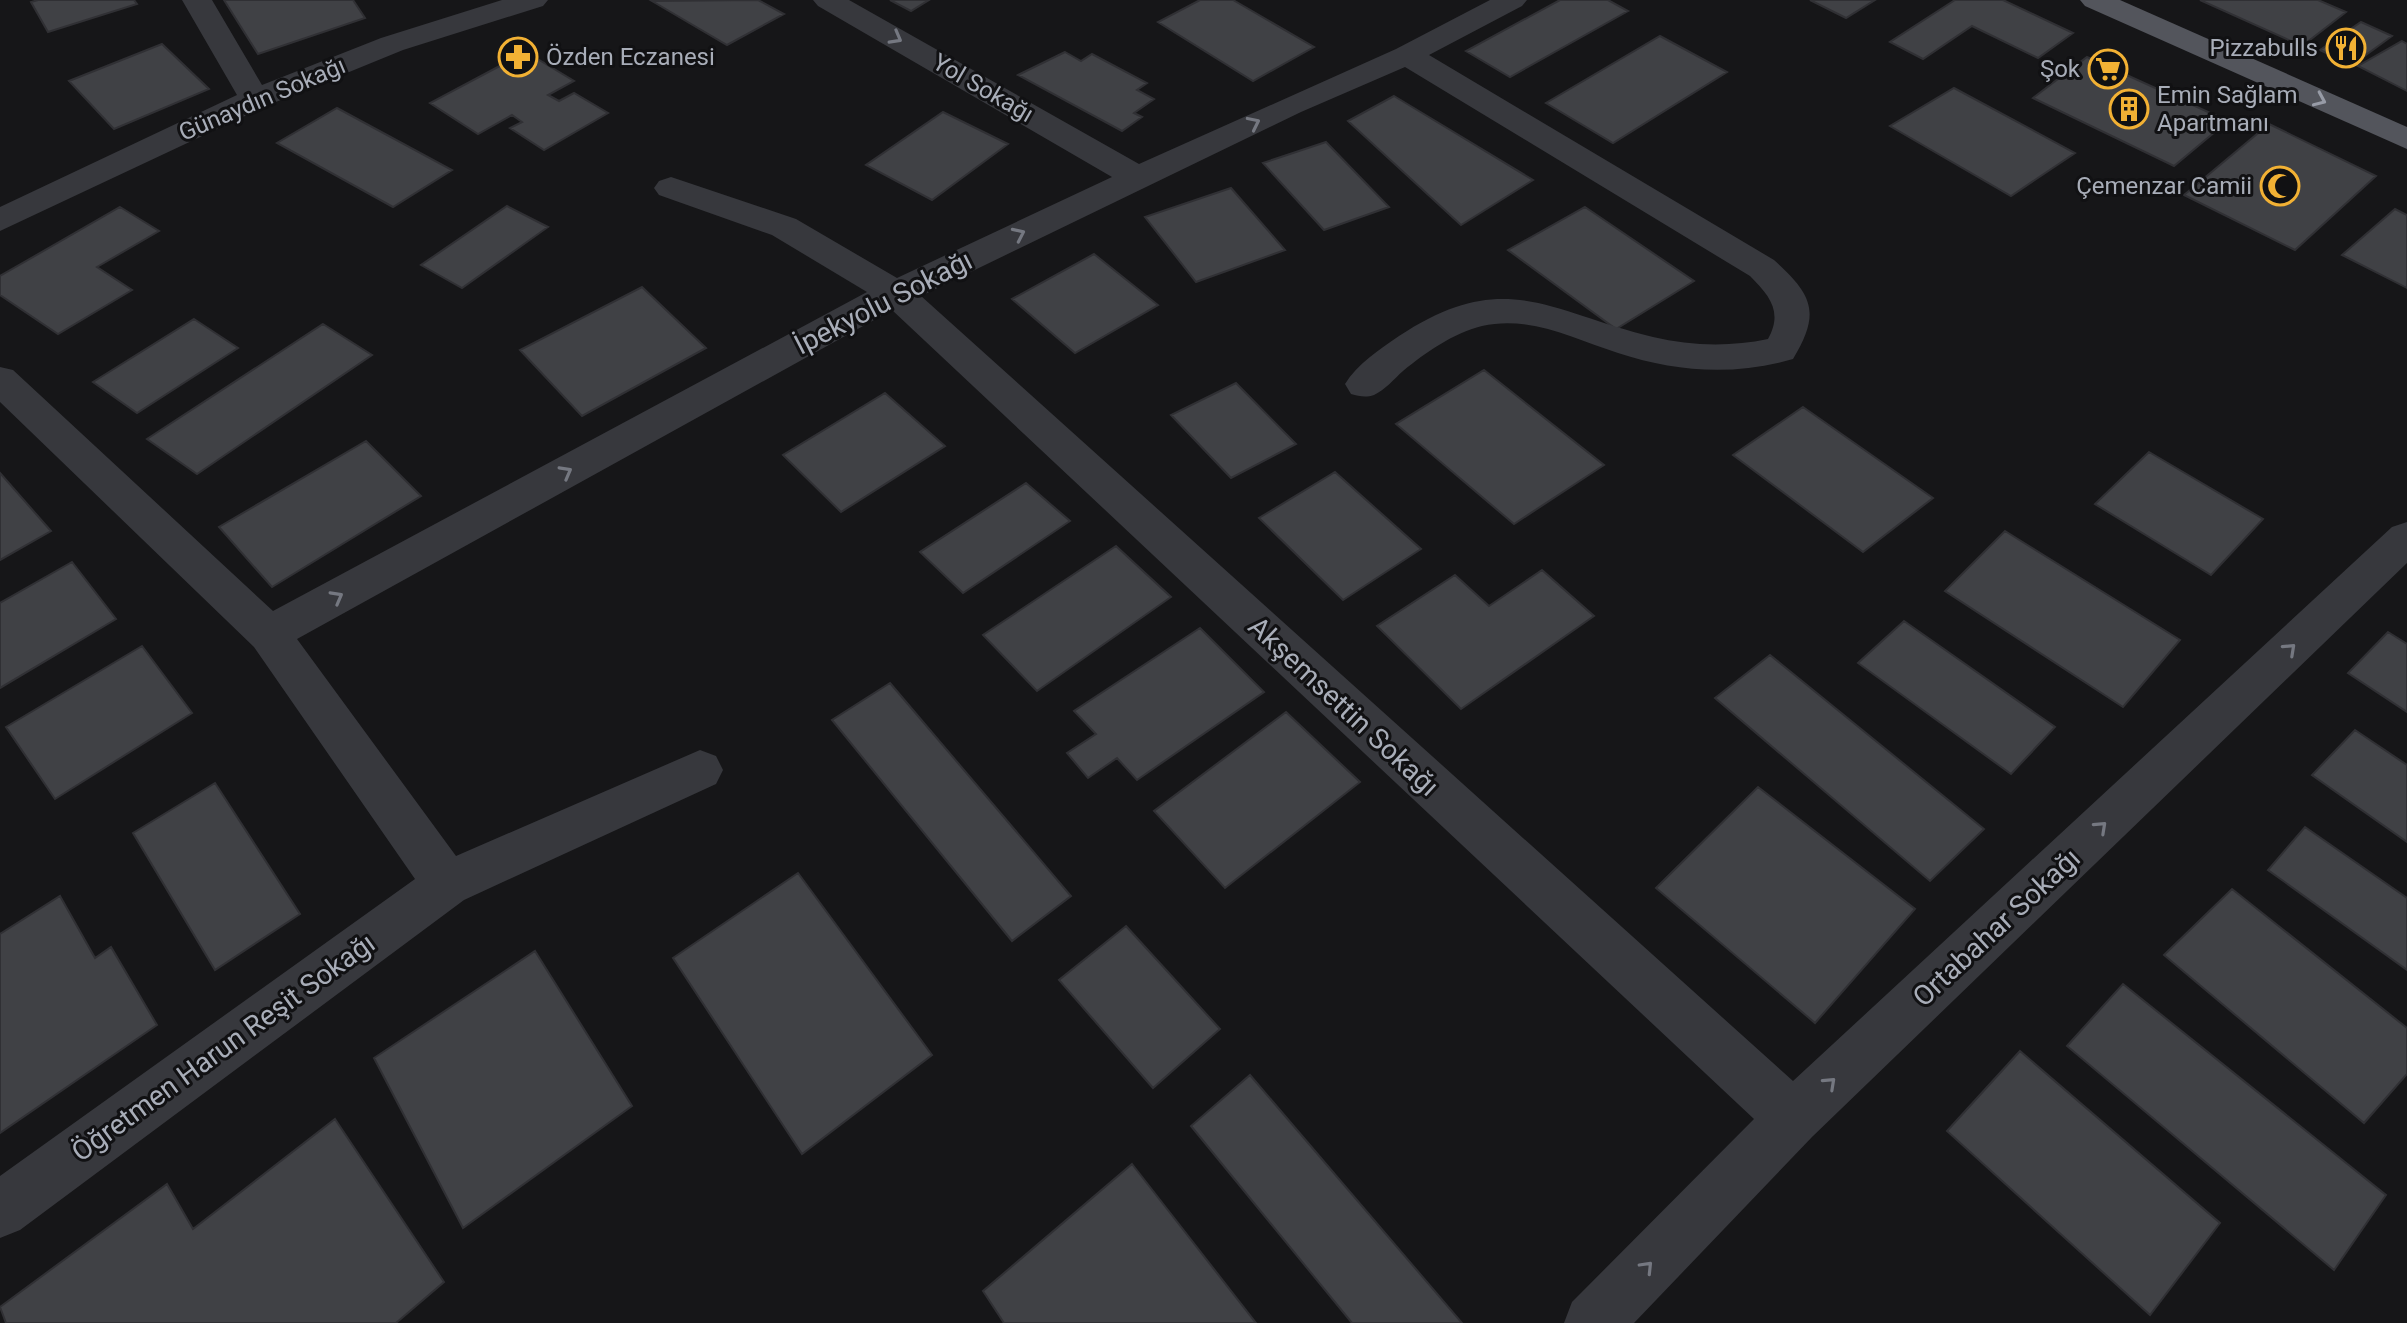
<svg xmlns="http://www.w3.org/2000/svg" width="2407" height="1323" font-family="Roboto,sans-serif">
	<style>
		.building { fill: #404145; stroke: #303034; stroke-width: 2 }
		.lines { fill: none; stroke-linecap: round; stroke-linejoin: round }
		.minor { fill: #37383d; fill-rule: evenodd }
		.major { fill: #53555c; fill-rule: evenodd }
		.oneway { stroke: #757881 }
		.oneway2 { stroke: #979ba6 }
		.labels { text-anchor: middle; stroke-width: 6; stroke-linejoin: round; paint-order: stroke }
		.far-poi-label { font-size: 24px; fill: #a8adb8; stroke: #111113; text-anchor: end }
		.far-street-label { font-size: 24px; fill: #a8adb8; stroke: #111113 }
		.street-label { font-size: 28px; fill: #a8adb8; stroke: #111113 }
	</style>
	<rect width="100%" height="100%" fill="#161618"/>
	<path class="building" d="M38 0H134L137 4 48 32 31 2Z
		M224 0H353L365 18 258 54Z
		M758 0 784 14 727 45 652 1Z
		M890 0H929L911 11Z
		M1200 0H1233L1314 47 1253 81 1158 22Z
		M1560 0H1608L1628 11 1510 77 1466 51Z
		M1810 0H1875L1846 18Z
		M1955 0H2003L2073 33 2038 58 1972 26 1923 59 1890 42Z
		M2200 0H2318L2346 12 2302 46Z
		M2361 22 2392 36 2352 65 2320 50Z
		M1660 36 1727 72 1613 143 1546 103Z
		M2402 41 2407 44V91L2358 66Z
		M162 44 209 89 114 129 69 81Z
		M526 52 574 81 548 95 559 101 574 93 608 113 544 150 510 128 522 122 512 115 478 134 430 103Z
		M1065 52 1081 61 1092 54 1147 83 1137 90 1154 99 1134 113 1142 117 1122 131 1018 75Z
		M2087 57 2228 121 2174 166 2033 98Z
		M1954 88 2075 153 2011 196 1890 126Z
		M1394 96 1533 180 1461 225 1348 121Z
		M337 108 452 170 393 207 277 143Z
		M943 112 1008 144 932 200 866 165Z
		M2269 124 2376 176 2295 250 2184 195Z
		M1326 142 1389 207 1324 230 1263 163Z
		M1231 188 1285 250 1196 282 1145 217Z
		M507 206 548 227 462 288 421 265Z
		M120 207 159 231 97 267 132 290 58 334 0 295V276Z
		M1585 207 1694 281 1616 329 1508 250Z
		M2395 209 2407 215V288L2342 255Z
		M1094 254 1158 305 1075 353 1012 299Z
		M642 287 706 348 582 416 520 350Z
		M194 319 238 348 137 413 93 382Z
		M323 324 372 355 197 474 147 439Z
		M1484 370 1604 465 1514 524 1396 424Z
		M1236 383 1296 444 1231 478 1171 415Z
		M885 393 945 446 841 512 783 455Z
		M1803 407 1933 498 1863 552 1733 455Z
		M366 441 421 496 272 587 219 527Z
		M2149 452 2263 519 2211 575 2095 504Z
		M1335 472 1421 549 1343 600 1259 518Z
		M0 473 51 531 0 560Z
		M1026 483 1070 521 963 593 920 552Z
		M2005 531 2180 640 2123 707 1945 591Z
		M1116 546 1171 597 1037 691 983 635Z
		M72 562 116 619 0 688V603Z
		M1542 570 1594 616 1461 709 1377 626 1455 575 1489 606Z
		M1904 621 2055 727 2011 774 1858 663Z
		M1200 628 1264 692 1137 780 1117 758 1088 778 1067 753 1096 734 1074 711Z
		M2388 632 2407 644V712L2348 673Z
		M142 646 192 713 55 799 6 727Z
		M1770 655 1984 829 1930 881 1715 698Z
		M890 683 1071 896 1012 941 832 720Z
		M1286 712 1360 782 1225 888 1154 811Z
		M2355 730 2407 765V842L2312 775Z
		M215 783 300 914 215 970 133 833Z
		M1758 787 1915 909 1815 1023 1656 888Z
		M2305 827 2407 898V970L2268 870Z
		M798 873 932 1055 802 1154 673 958Z
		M2232 889 2407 1028V1074L2364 1123 2164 955Z
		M60 896 95 958 111 947 157 1025 0 1133V934Z
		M1126 926 1220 1029 1153 1088 1059 980Z
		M535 951 632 1106 463 1228 374 1058Z
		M2123 984 2386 1195 2334 1270 2067 1046Z
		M2020 1051 2220 1223 2150 1315 1947 1131Z
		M1250 1075 1462 1323H1352L1191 1126Z
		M335 1119 444 1282 396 1323H6L0 1307 167 1184 193 1229Z
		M1132 1164 1256 1323H1004L983 1291Z"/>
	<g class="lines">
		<path class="minor" d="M182 0H212L262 85 381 38 502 0H548L543 6 403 50 266 106 0 231V207L237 95Z
			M813 0H849L1139 164 1396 49 1490 0H1527L1522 6 1429 55 1774 260C1813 295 1821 313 1793 359 1734 376 1676 372 1618 353 1574 339 1530 315 1482 326 1453 333 1425 353 1403 371 1394 379 1385 390 1374 395 1365 398 1359 396 1351 394L1345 384C1357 364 1380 349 1399 336 1505 266 1549 312 1653 337 1691 346 1730 347 1768 339 1783 312 1770 296 1750 276L1405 67 1301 112 921 296 1793 1081 2392 527 2407 522V563L1812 1137 1634 1323H1564L1572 1302 1754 1119 892 310 297 639 456 856 700 750 716 756 723 770 716 784 464 900 20 1230 0 1238V1176L415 879 254 647 0 402V367L13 370 273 611 867 292 772 235 659 195 654 188 659 181 671 177 683 181 796 219 897 278 1112 177 818 6Z"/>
		<path class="major" d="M2080 0H2120L2407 127V149L2085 6Z"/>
	</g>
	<defs><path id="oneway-chevron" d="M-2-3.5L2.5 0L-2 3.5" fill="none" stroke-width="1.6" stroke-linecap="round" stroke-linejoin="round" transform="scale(2)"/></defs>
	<g class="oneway">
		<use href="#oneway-chevron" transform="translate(896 38) rotate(29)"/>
		<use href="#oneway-chevron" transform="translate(1254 123) rotate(-26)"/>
		<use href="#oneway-chevron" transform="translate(1019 234) rotate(-25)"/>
		<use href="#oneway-chevron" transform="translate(566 472) rotate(-29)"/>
		<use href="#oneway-chevron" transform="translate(337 597) rotate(-29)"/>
		<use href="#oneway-chevron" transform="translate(2290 649) rotate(-43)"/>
		<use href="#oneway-chevron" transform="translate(2101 827) rotate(-43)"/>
		<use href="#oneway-chevron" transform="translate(1830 1083) rotate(-43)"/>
		<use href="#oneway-chevron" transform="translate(1647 1267) rotate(-46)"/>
	</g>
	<use class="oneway2" href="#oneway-chevron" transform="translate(2320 100) rotate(24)"/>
	<defs>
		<symbol id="restaurant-ring" viewBox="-11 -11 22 22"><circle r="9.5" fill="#111113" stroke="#f2b134" stroke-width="1.5"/><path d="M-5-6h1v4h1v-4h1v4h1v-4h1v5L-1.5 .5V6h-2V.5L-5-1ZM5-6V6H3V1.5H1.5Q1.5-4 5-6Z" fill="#f2b134"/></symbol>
		<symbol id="pharmacy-ring" viewBox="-11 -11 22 22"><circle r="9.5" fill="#111113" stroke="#f2b134" stroke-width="1.5"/><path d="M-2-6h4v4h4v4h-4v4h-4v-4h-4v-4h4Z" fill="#f2b134"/></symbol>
		<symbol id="supermarket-ring" viewBox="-11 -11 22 22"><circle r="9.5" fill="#111113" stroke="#f2b134" stroke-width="1.5"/><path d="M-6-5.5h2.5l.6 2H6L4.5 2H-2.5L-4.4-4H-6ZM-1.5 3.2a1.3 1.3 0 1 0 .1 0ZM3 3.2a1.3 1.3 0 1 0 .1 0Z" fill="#f2b134"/></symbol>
		<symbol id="building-ring" viewBox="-11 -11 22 22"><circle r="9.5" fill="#111113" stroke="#f2b134" stroke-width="1.5"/><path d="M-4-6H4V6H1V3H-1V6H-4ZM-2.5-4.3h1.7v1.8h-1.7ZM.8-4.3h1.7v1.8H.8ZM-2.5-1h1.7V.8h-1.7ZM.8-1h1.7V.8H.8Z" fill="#f2b134"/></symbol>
		<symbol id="mosque-ring" viewBox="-11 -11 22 22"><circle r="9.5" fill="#111113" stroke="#f2b134" stroke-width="1.5"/><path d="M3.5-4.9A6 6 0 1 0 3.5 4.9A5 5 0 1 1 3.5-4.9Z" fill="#f2b134"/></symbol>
	</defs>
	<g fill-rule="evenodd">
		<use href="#restaurant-ring" x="2324" y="26" width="44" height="44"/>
		<use href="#pharmacy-ring" x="496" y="35" width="44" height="44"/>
		<use href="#supermarket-ring" x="2086" y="47" width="44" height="44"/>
		<use href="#building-ring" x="2107" y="87" width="44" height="44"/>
		<use href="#mosque-ring" x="2258" y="164" width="44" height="44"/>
	</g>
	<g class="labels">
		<g class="far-poi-label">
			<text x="2318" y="56">Pizzabulls</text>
			<text x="546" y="65" text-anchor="start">Özden Eczanesi</text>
			<text x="2080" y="77">Şok</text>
			<text x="2157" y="103" text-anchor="start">Emin Sağlam<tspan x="2157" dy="28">Apartmanı</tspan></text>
			<text x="2252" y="194">Çemenzar Camii</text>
		</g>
		<g class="far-street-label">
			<text transform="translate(983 88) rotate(30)" y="8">Yol Sokağı</text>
			<text transform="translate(262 99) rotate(-23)" y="8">Günaydın Sokağı</text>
		</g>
		<g class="street-label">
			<text transform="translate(883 302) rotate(-27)" y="10">İpekyolu Sokağı</text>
			<text transform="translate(1344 706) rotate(43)" y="10">Akşemsettin Sokağı</text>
			<text transform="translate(1996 927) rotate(-43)" y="10">Ortabahar Sokağı</text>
			<text transform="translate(223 1047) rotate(-36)" y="10">Öğretmen Harun Reşit Sokağı</text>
		</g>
	</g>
</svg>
